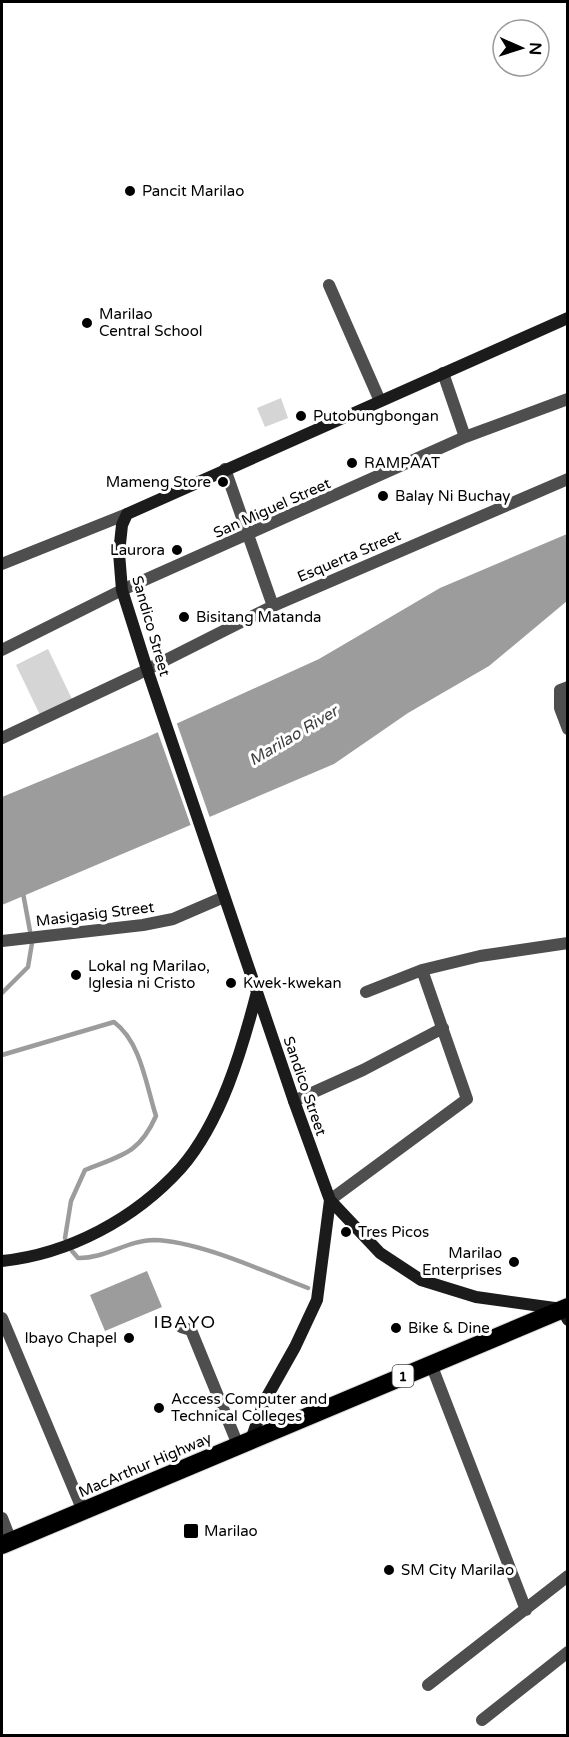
<svg xmlns="http://www.w3.org/2000/svg" width="569" height="1737" font-family="'Varela Round',sans-serif">
	<style>
		.green { fill: #d5d5d5 }
		.water { fill: #9c9c9c }
		.pier { fill: #fff }
		.lines { fill: none; stroke-linecap: round; stroke-linejoin: round }
		.stream { stroke: #9c9c9c; stroke-width: 4.5 }
		.highway-casing { stroke: #dbdbdb; stroke-width: 20 }
		.street { stroke: #4e4e4e; stroke-width: 12 }
		.secondary { stroke: #1b1b1b; stroke-width: 12 }
		.highway { stroke: #000; stroke-width: 18 }
		.poi-dot { fill: #000; stroke: #fff; stroke-width: 2 }
		.labels { text-anchor: middle; stroke-width: 6; stroke-linejoin: round; paint-order: stroke }
		.shield { fill: #fff; stroke: #4c4c4c; stroke-width: 1.5 }
		.shield-label { font-size: 14px; font-weight: bold; fill: #000 }
		.poi-label { font-size: 15px; fill: #000; stroke: #fff; text-anchor: start }
		.street-label { font-size: 15px; fill: #000; stroke: #fff }
		.water-label { font-size: 16px; font-style: italic; fill: #3d3d3d; stroke: #fff }
		.quarter-label { font-size: 18px; letter-spacing: 1.5px; fill: #000; stroke: #fff }
	</style>
	<rect width="100%" height="100%" fill="#fff"/>
	<path class="green" d="M281 398 288 418 265 427 257 408Z
		M48 649 72 699 40 715 16 665Z"/>
	<path class="water" d="M567 534V601L489 666 408 713 334 764 2 905V797L145 738 319 659 440 588Z
		M147 1271 162 1307 105 1331 90 1295Z"/>
	<path class="pier" d="M176 721 210 818 191 826 157 730Z"/>
	<g class="lines">
		<path class="stream" d="M23 893 30 931
			M2 993 28 967 32 943
			M2 1055 114 1022C141 1042 146 1085 156 1116 139 1154 122 1155 85 1170L71 1201 65 1238
			M72 1251 78 1258C104 1259 128 1240 154 1240 199 1241 265 1272 308 1288"/>
		<defs>
			<path id="highway" d="M2 1545 568 1307"/>
		</defs>
		<use href="#highway" class="highway-casing"/>
		<path class="street" d="M329 285 380 401
			M443 373 465 437
			M225 469 273 606
			M2 564 127 514
			M2 650 122 590 465 437 568 399
			M568 687 560 690V708L568 729
			M2 738 138 674 273 606 568 479
			M2 941 143 925 173 919 224 897
			M366 992 422 970 480 956 568 943
			M294 1101 363 1070 443 1028
			M330 1200 467 1099 422 970
			M2 1318 83 1511
			M181 1327 191 1330 238 1445
			M431 1364 526 1610
			M2 1518 11 1541
			M428 1685 568 1576
			M482 1720 568 1652"/>
		<path class="secondary" d="M568 318 127 514 122 525 119 553 122 590 147 669 294 1101 330 1200 380 1253 421 1280 476 1297 562 1309 568 1320
			M2 1261C69 1254 135 1219 181 1168 221 1122 242 1050 257 992
			M251 1440 264 1402 295 1347 317 1300 330 1200"/>
		<use href="#highway" class="highway"/>
	</g>
	<g class="poi-dot">
		<circle cx="130" cy="191" r="6"/>
		<circle cx="87" cy="323" r="6"/>
		<circle cx="301" cy="416" r="6"/>
		<circle cx="352" cy="463" r="6"/>
		<circle cx="223" cy="482" r="6"/>
		<circle cx="383" cy="496" r="6"/>
		<circle cx="177" cy="550" r="6"/>
		<circle cx="184" cy="617" r="6"/>
		<circle cx="76" cy="975" r="6"/>
		<circle cx="231" cy="983" r="6"/>
		<circle cx="346" cy="1232" r="6"/>
		<circle cx="514" cy="1262" r="6"/>
		<circle cx="396" cy="1328" r="6"/>
		<circle cx="129" cy="1338" r="6"/>
		<circle cx="159" cy="1408" r="6"/>
		<rect x="183" y="1523" width="16" height="16" rx="3"/>
		<circle cx="389" cy="1570" r="6"/>
	</g>
	<g class="labels">
		<rect class="shield" x="392.5" y="1365" width="21" height="22" rx="4.5"/>
		<g class="shield-label">
			<text x="403" y="1381">1</text>
		</g>
		<g class="poi-label">
			<text x="142" y="196">Pancit Marilao</text>
			<text x="99" y="319">Marilao<tspan x="99" dy="17">Central School</tspan></text>
			<text x="313" y="421">Putobungbongan</text>
			<text x="364" y="468">RAMPAAT</text>
			<text x="211" y="487" text-anchor="end">Mameng Store</text>
			<text x="395" y="501">Balay Ni Buchay</text>
			<text x="165" y="555" text-anchor="end">Laurora</text>
			<text x="196" y="622">Bisitang Matanda</text>
			<text x="88" y="971">Lokal ng Marilao,<tspan x="88" dy="17">Iglesia ni Cristo</tspan></text>
			<text x="243" y="988">Kwek-kwekan</text>
			<text x="358" y="1237">Tres Picos</text>
			<text x="502" y="1258" text-anchor="end">Marilao<tspan x="502" dy="17">Enterprises</tspan></text>
			<text x="408" y="1333">Bike &amp; Dine</text>
			<text x="117" y="1343" text-anchor="end">Ibayo Chapel</text>
			<text x="171" y="1404">Access Computer and<tspan x="171" dy="17">Technical Colleges</tspan></text>
			<text x="204" y="1536">Marilao</text>
			<text x="401" y="1575">SM City Marilao</text>
		</g>
		<g class="street-label">
			<text transform="translate(272 508) rotate(-24)" y="5">San Miguel Street</text>
			<text transform="translate(349 556) rotate(-23)" y="5">Esquerta Street</text>
			<text transform="translate(151 626) rotate(74)" y="5">Sandico Street</text>
			<text transform="translate(95 914) rotate(-7)" y="5">Masigasig Street</text>
			<text transform="translate(305 1086) rotate(71)" y="5">Sandico Street</text>
			<text transform="translate(145 1465) rotate(-23)" y="5">MacArthur Highway</text>
		</g>
		<g class="water-label">
			<text transform="translate(293 735) rotate(-31)" y="6">Marilao River</text>
		</g>
		<g class="quarter-label">
			<text x="185" y="1328">IBAYO</text>
		</g>
	</g>
	<rect width="569" height="1737" fill="none" stroke="#000000" stroke-width="6"/>
	<g transform="translate(521 48) rotate(93)"><circle r="28" fill="#ffffff" stroke="#999999" stroke-width="1.5"/>
	<path d="M0-4.5L10 22L0 15L-10 22Z" fill="#000000"/>
	<text y="-9" font-size="16" font-weight="bold" text-anchor="middle" fill="#000000">N</text>
	</g>
</svg>
